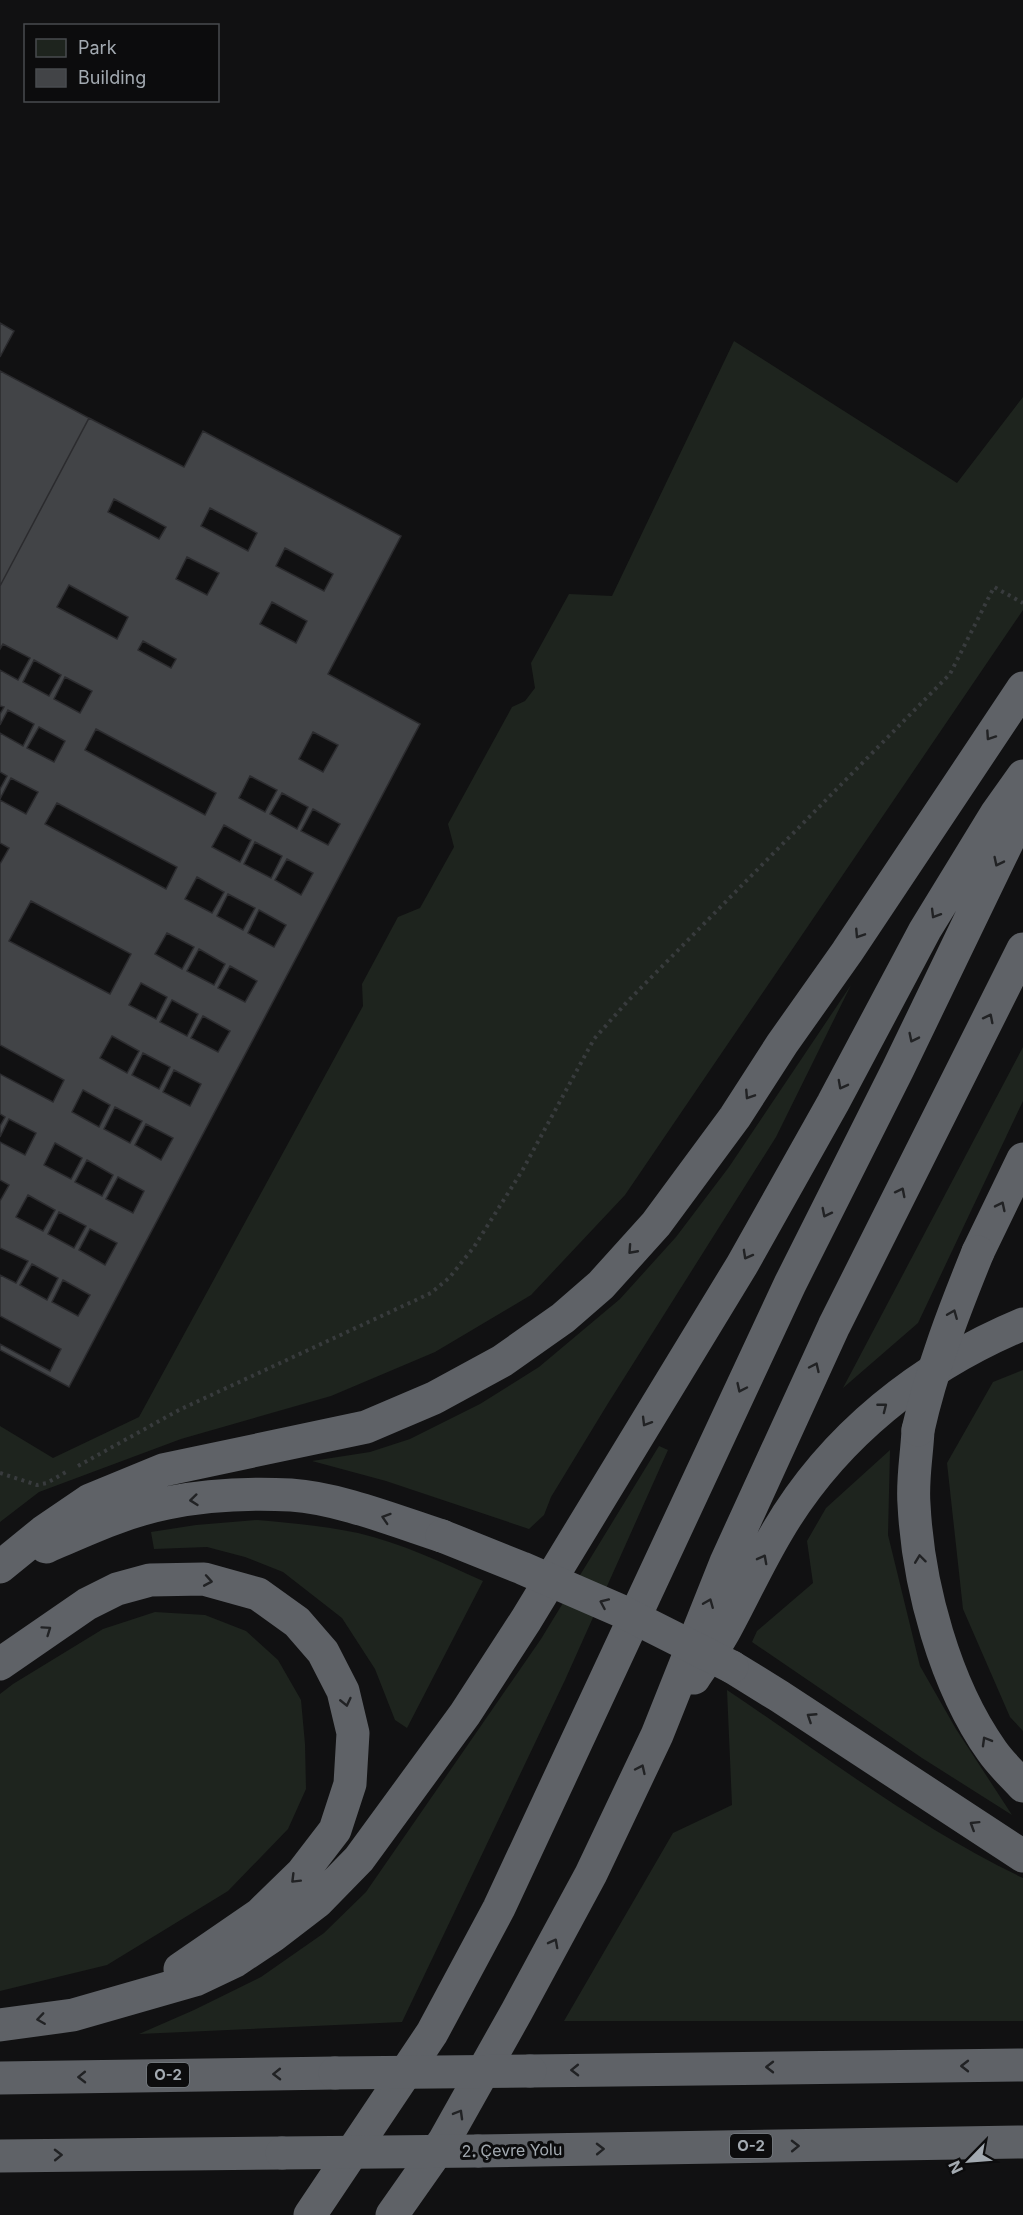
<svg xmlns="http://www.w3.org/2000/svg" width="1023" height="2215" font-family="Inter,sans-serif">
	<style>
		.green { fill: #1e241e }
		.building { fill: #424447; stroke: #2b2b2e; stroke-width: 1.5; fill-rule: evenodd }
		.lines { fill: none; stroke-linecap: round; stroke-linejoin: round }
		.path { stroke: #383b3d; stroke-width: 4; stroke-dasharray: 3 4.5; stroke-linecap: butt }
		.highway { stroke: #5f6267; stroke-width: 33 }
		.highway-bridge { stroke: #5f6267; stroke-width: 33 }
		.oneway { stroke: #212224 }
		.labels { text-anchor: middle; stroke-width: 6; stroke-linejoin: round; paint-order: stroke }
		.shield { fill: #0c0c0d; stroke: #767b80; stroke-width: 1.5 }
		.shield-label { font-size: 15px; font-weight: bold; fill: #a3aab1 }
		.street-label { font-size: 16px; fill: #a3aab1; stroke: #0c0c0d }
	</style>
	<rect width="100%" height="100%" fill="#111112"/>
	<path class="green" d="M734 341 957 483 1023 397V610L625 1195 531 1295 435 1352 331 1396 181 1439 39 1492 0 1522V1426L53 1458 139 1417 363 1006 362 984 398 917 420 908 454 847 448 824 512 707 525 701 535 688 531 663 569 594 612 596Z
		M851 985 776 1137 607 1405 551 1497 544 1515 529 1529 386 1481 312 1461 370 1452 410 1439 480 1404 539 1367 620 1299 676 1237 729 1167Z
		M1023 1047V1101L918 1323 843 1388Z
		M1023 1370V1731L1010 1717 963 1609 947 1463 993 1382Z
		M659 1446 668 1450 565 1680 402 2022 139 2034 194 2010 261 1977 324 1933 366 1892 541 1639Z
		M890 1450 888 1535 920 1666 956 1729 1012 1815 922 1758 752 1642 757 1631 813 1583 807 1541 826 1508Z
		M257 1520C291 1523 325 1526 358 1533 401 1543 443 1563 483 1581L407 1728 395 1720 375 1669 342 1618 283 1572 245 1557 207 1547 154 1549 151 1532 196 1525Z
		M155 1612 205 1615 246 1631 278 1660 301 1700 305 1744 306 1789 288 1829 228 1891 107 1965 0 1991V1694L13 1684 103 1629Z
		M727 1690C824 1755 918 1828 1023 1878V2021H564L673 1833 732 1805Z"/>
	<path class="building" d="M0 323 14 331 0 357Z
		M0 371 89 418 0 586Z
		M89 418 184 467 203 431 401 536 328 674 420 724 69 1387 0 1350V1344L50 1371 61 1349 0 1316V1275L16 1283 28 1261 0 1248V1201L9 1185 0 1180V1142L25 1155 36 1133 9 1119 0 1137V1126L5 1117 0 1114V1074L53 1102 64 1080 0 1045V864L9 848 0 843V800L26 814 38 792 11 778 0 799V789L7 776 0 772V733L23 746 34 724 8 710 0 725V714L4 707 0 706V670L18 680 30 658 3 644 0 649V586ZM114 499 166 527 159 539 108 512ZM210 508 257 533 248 551 201 526ZM285 548 333 574 324 591 276 566ZM187 557 219 573 207 595 176 579ZM69 585 128 617 117 639 57 607ZM272 602 307 621 296 643 260 624ZM143 641 176 659 171 668 138 650ZM34 660 61 675 49 696 23 682ZM65 677 92 691 80 713 54 699ZM39 727 65 741 54 762 27 748ZM96 729 216 793 205 815 85 750ZM313 732 338 745 323 772 299 759ZM250 776 277 790 265 812 239 798ZM282 793 308 807 297 829 270 814ZM57 803 177 867 166 889 45 824ZM313 809 340 824 328 845 301 831ZM224 825 251 840 240 862 212 847ZM255 842 282 856 271 878 244 864ZM287 859 313 873 301 895 275 880ZM197 877 224 892 212 913 185 899ZM228 894 255 908 243 930 217 916ZM31 901 131 954 110 994 9 941ZM259 910 286 925 274 947 248 933ZM167 933 194 947 182 969 155 954ZM199 949 225 964 214 985 187 971ZM230 966 257 981 245 1002 218 988ZM141 983 167 997 156 1019 129 1005ZM172 1000 198 1014 187 1036 160 1022ZM203 1016 230 1031 218 1052 191 1038ZM112 1036 139 1051 127 1073 100 1058ZM143 1053 170 1067 159 1089 132 1075ZM174 1070 201 1084 190 1106 163 1092ZM83 1090 110 1105 99 1127 72 1112ZM115 1107 142 1121 130 1143 104 1129ZM146 1124 173 1138 161 1160 135 1145ZM55 1143 82 1158 71 1179 44 1165ZM87 1160 113 1175 102 1196 75 1182ZM118 1177 144 1191 133 1213 106 1199ZM28 1195 55 1210 43 1231 16 1217ZM59 1212 86 1226 74 1248 48 1234ZM90 1229 117 1243 105 1265 79 1250ZM32 1264 58 1278 47 1300 20 1285ZM63 1280 90 1295 78 1316 52 1302Z"/>
	<g class="lines">
		<path class="path" d="M78 1466 179 1410 431 1293 449 1278 474 1247 522 1171 594 1039 627 1002 950 674 994 587 1023 603
			M0 1473 37 1485 47 1483 66 1472"/>
		<path class="highway" d="M978 1252 1023 1159
			M918 1430C917 1454 912 1480 914 1504 918 1585 945 1685 992 1751 1001 1764 1013 1775 1023 1786
			M46 1547C85 1530 126 1511 167 1503 206 1495 251 1493 291 1495 338 1498 396 1521 442 1536
			M0 1567 43 1532 90 1500 163 1470 366 1427 434 1398 502 1361 563 1318 601 1285 656 1224 735 1117 782 1044 847 952 1023 688
			M0 1664 87 1604 117 1589 150 1580 204 1579 258 1594 297 1622 323 1652 343 1691 353 1733 350 1784 335 1830 302 1873 260 1914 180 1969
			M732 1667 779 1696 1023 1856
			M694 1678C704 1663 715 1648 724 1632 742 1599 758 1564 777 1532 833 1436 922 1366 1023 1324
			M0 2025 73 2015 195 1980 235 1961 274 1935 317 1902 359 1859 465 1714 526 1620 742 1265 833 1103 925 930 996 814 1023 776
			M530 2071 1023 2065
			M0 2078 335 2073
			M478 2151 1023 2142
			M0 2156 282 2153
			M310 2215 432 2033 499 1908 790 1284 898 1069 1023 810
			M392 2215 444 2141 517 2011 591 1874 657 1735 726 1562 834 1326 1023 949"/>
		<path class="highway-bridge" d="M918 1430C932 1368 954 1311 978 1252
			M442 1536 522 1568 621 1611 732 1667
			M335 2073 530 2071
			M282 2153 478 2151"/>
	</g>
	<defs><path id="oneway-chevron" d="M-2-3.5L2.5 0L-2 3.5" fill="none" stroke-width="1.6" stroke-linecap="round" stroke-linejoin="round" transform="scale(1.5)"/></defs>
	<g class="oneway">
		<use href="#oneway-chevron" transform="translate(990 736) rotate(124)"/>
		<use href="#oneway-chevron" transform="translate(998 862) rotate(116)"/>
		<use href="#oneway-chevron" transform="translate(935 914) rotate(121)"/>
		<use href="#oneway-chevron" transform="translate(859 934) rotate(123)"/>
		<use href="#oneway-chevron" transform="translate(989 1018) rotate(-63)"/>
		<use href="#oneway-chevron" transform="translate(913 1038) rotate(116)"/>
		<use href="#oneway-chevron" transform="translate(842 1085) rotate(118)"/>
		<use href="#oneway-chevron" transform="translate(749 1095) rotate(123)"/>
		<use href="#oneway-chevron" transform="translate(901 1192) rotate(-63)"/>
		<use href="#oneway-chevron" transform="translate(1001 1206) rotate(-64)"/>
		<use href="#oneway-chevron" transform="translate(826 1213) rotate(117)"/>
		<use href="#oneway-chevron" transform="translate(632 1250) rotate(132)"/>
		<use href="#oneway-chevron" transform="translate(747 1255) rotate(119)"/>
		<use href="#oneway-chevron" transform="translate(953 1314) rotate(-68)"/>
		<use href="#oneway-chevron" transform="translate(815 1367) rotate(-65)"/>
		<use href="#oneway-chevron" transform="translate(741 1388) rotate(115)"/>
		<use href="#oneway-chevron" transform="translate(883 1407) rotate(-38)"/>
		<use href="#oneway-chevron" transform="translate(646 1422) rotate(121)"/>
		<use href="#oneway-chevron" transform="translate(194 1500) rotate(174)"/>
		<use href="#oneway-chevron" transform="translate(386 1518) rotate(-162)"/>
		<use href="#oneway-chevron" transform="translate(763 1559) rotate(-62)"/>
		<use href="#oneway-chevron" transform="translate(920 1559) rotate(-97)"/>
		<use href="#oneway-chevron" transform="translate(208 1581) rotate(10)"/>
		<use href="#oneway-chevron" transform="translate(604 1603) rotate(-156)"/>
		<use href="#oneway-chevron" transform="translate(709 1603) rotate(-68)"/>
		<use href="#oneway-chevron" transform="translate(47 1630) rotate(-35)"/>
		<use href="#oneway-chevron" transform="translate(346 1702) rotate(77)"/>
		<use href="#oneway-chevron" transform="translate(811 1717) rotate(-147)"/>
		<use href="#oneway-chevron" transform="translate(986 1741) rotate(-120)"/>
		<use href="#oneway-chevron" transform="translate(641 1769) rotate(-65)"/>
		<use href="#oneway-chevron" transform="translate(974 1825) rotate(-148)"/>
		<use href="#oneway-chevron" transform="translate(295 1879) rotate(135)"/>
		<use href="#oneway-chevron" transform="translate(554 1943) rotate(-62)"/>
		<use href="#oneway-chevron" transform="translate(41 2019) rotate(172)"/>
		<use href="#oneway-chevron" transform="translate(965 2066) rotate(180)"/>
		<use href="#oneway-chevron" transform="translate(770 2067) rotate(180)"/>
		<use href="#oneway-chevron" transform="translate(575 2070) rotate(179)"/>
		<use href="#oneway-chevron" transform="translate(277 2074) rotate(179)"/>
		<use href="#oneway-chevron" transform="translate(82 2077) rotate(179)"/>
		<use href="#oneway-chevron" transform="translate(459 2114) rotate(-60)"/>
		<use href="#oneway-chevron" transform="translate(795 2146) rotate(-1)"/>
		<use href="#oneway-chevron" transform="translate(600 2149) rotate(-1)"/>
		<use href="#oneway-chevron" transform="translate(58 2155) rotate(-1)"/>
	</g>
	<g class="labels">
		<g class="shield">
			<rect x="147" y="2063" width="42" height="24" rx="4.5"/>
			<rect x="730" y="2134" width="42" height="24" rx="4.5"/>
		</g>
		<g class="shield-label">
			<text x="168" y="2080">O-2</text>
			<text x="751" y="2151">O-2</text>
		</g>
		<g class="street-label">
			<text transform="translate(512 2150) rotate(-1)" y="6">2. Çevre Yolu</text>
		</g>
	</g>
	<rect x="24" y="24" width="195" height="78" fill="#0c0c0d" stroke="#484b4f" stroke-width="1.5"/>
	<rect x="36" y="39" width="30" height="18" fill="#1e241e" stroke="#484b4f" stroke-width="1.5"/>
	<text x="78" y="54" font-size="18" fill="#a3aab1">Park</text>
	<rect x="36" y="69" width="30" height="18" fill="#424447" stroke="#484b4f" stroke-width="1.5"/>
	<text x="78" y="84" font-size="18" fill="#a3aab1">Building</text>
	<g transform="translate(969 2161) rotate(245)" stroke="#0c0c0d" stroke-width="4.5" paint-order="stroke">
	<path d="M0-4.5L10 22L0 15L-10 22Z" fill="#a3aab1"/>
	<text y="-9" font-size="16" font-weight="bold" text-anchor="middle" fill="#a3aab1">N</text>
	</g>
</svg>
